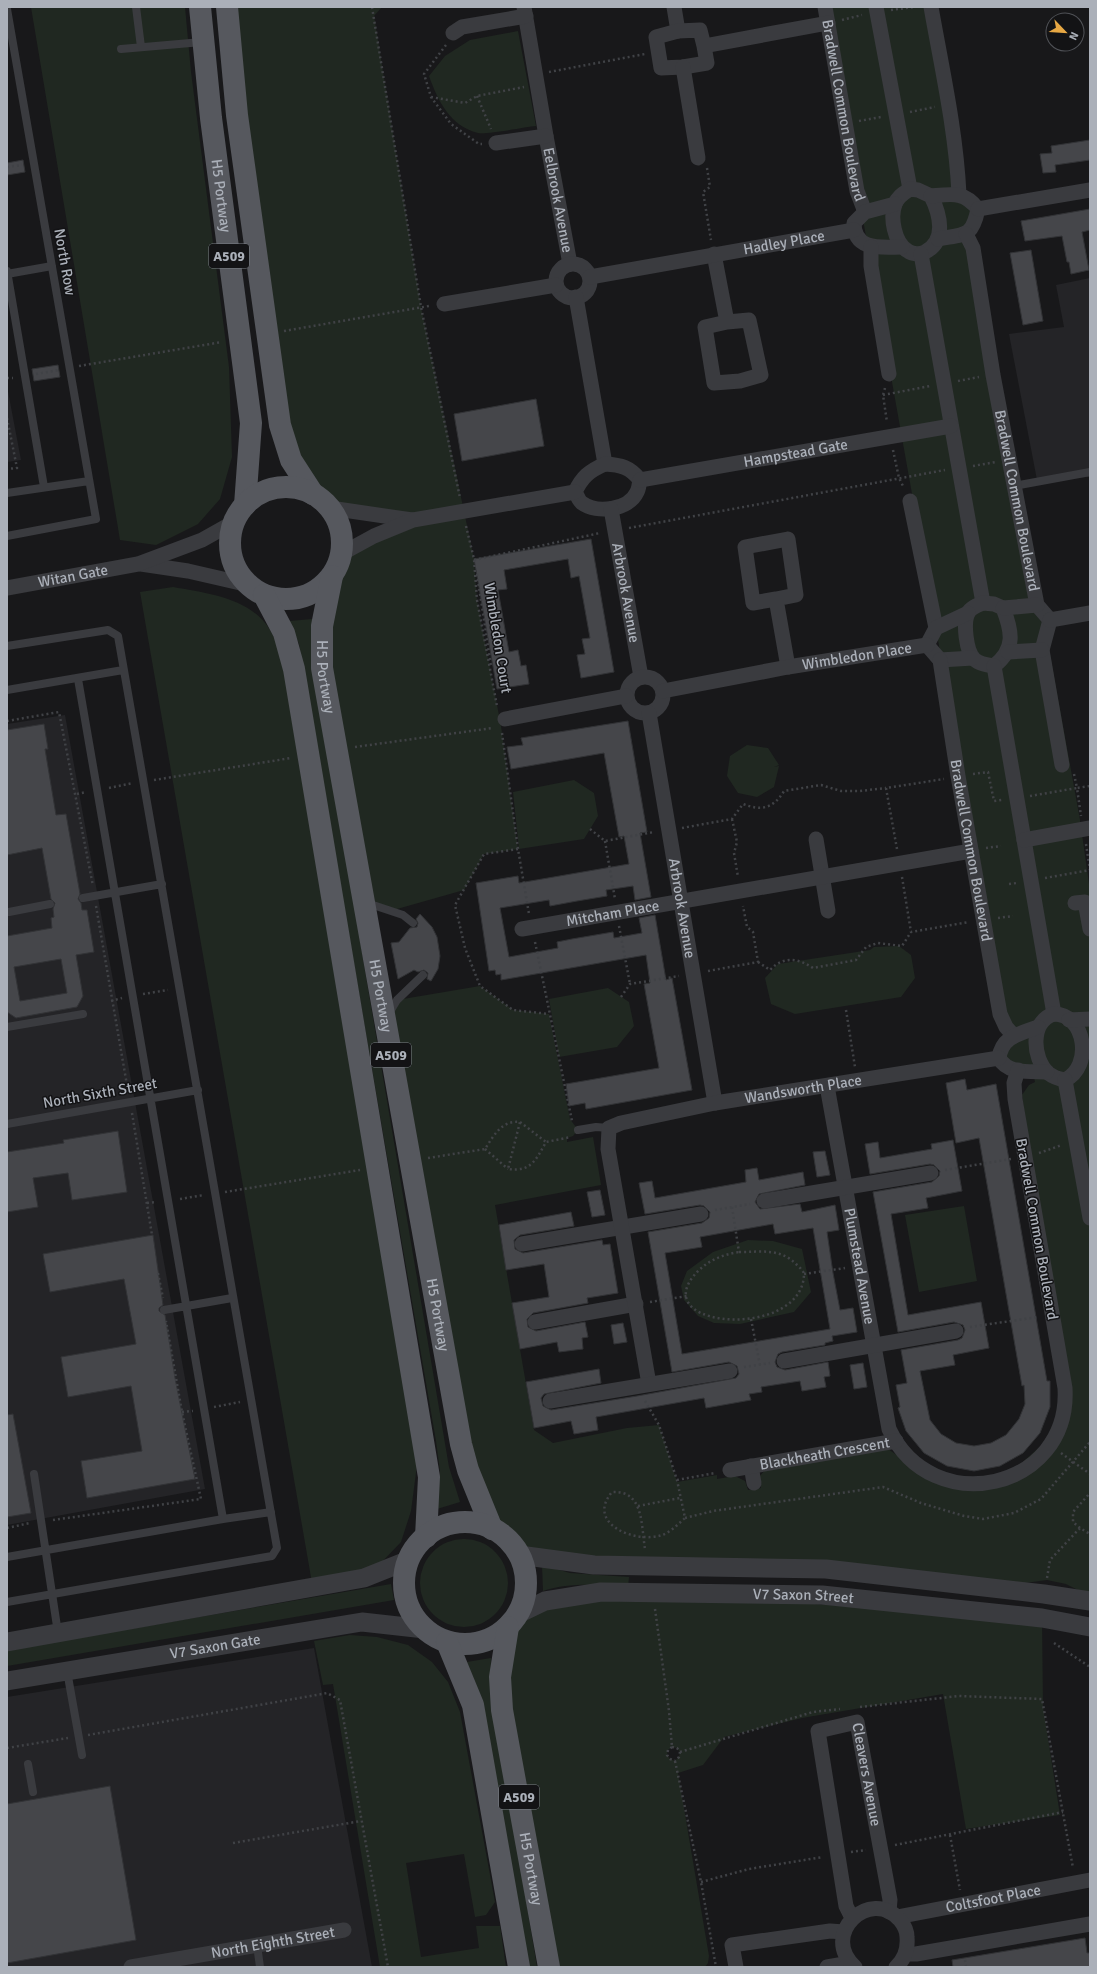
<svg xmlns="http://www.w3.org/2000/svg" width="1097" height="1974" font-family="Signika,sans-serif">
	<style>
		.built { fill: #242427 }
		.green { fill: #202821; fill-rule: evenodd }
		.building { fill: #45464a; stroke: #323336; fill-rule: evenodd }
		.lines { fill: none; stroke-linecap: round; stroke-linejoin: round }
		.path { stroke: #404246; stroke-width: 2.5; stroke-dasharray: 2 3; stroke-linecap: butt }
		.service { stroke: #3a3b3f; stroke-width: 8 }
		.minor { stroke: #3a3b3f; stroke-width: 15 }
		.tertiary { stroke: #3a3b3f; stroke-width: 19 }
		.primary { stroke: #56585e; stroke-width: 22 }
		.labels { text-anchor: middle; stroke-width: 3; stroke-linejoin: round; paint-order: stroke }
		.shield { fill: #131315; stroke: #7d8188; stroke-width: 1 }
		.shield-label { font-size: 14px; font-weight: bold; fill: #abb0b9 }
		.street-label { font-size: 15px; fill: #abb0b9; stroke: #131315 }
	</style>
	<rect width="100%" height="100%" fill="#18181a"/>
	<path class="built" d="M1090 278V481L1089 477 1037 480 1009 334 1064 327 1056 285Z
		M7 386 21 460 7 462Z
		M65 715 205 1489 7 1525V724Z
		M314 1648 372 1967H7V1697Z"/>
	<path class="green" d="M31 7H185L191 72 229 367 232 457 220 499 198 524 156 545 120 540Z
		M227 7H382L374 16 421 307 474 559 477 600 501 726 518 849 484 854 464 890 390 911 364 902 322 668 332 576 341 554 412 521 330 508 291 460Z
		M825 7H933L1080 820 1090 891V1596L1066 1584 1047 1580 988 1588 519 1555 508 1540 492 1529 479 1501 385 1019 397 1000 480 986 513 1010 549 1014 570 1119 578 1130 573 1136 567 1138V1142L593 1137 601 1185 495 1205 534 1430 553 1443 627 1428 659 1425 677 1482 717 1475V1479L735 1476 745 1481 748 1490 761 1488 760 1476 764 1471 888 1449 937 1483 960 1489 985 1490 993 1488 1066 1424 1022 1095 1029 1085 1035 1082 1031 1065 1014 1064 1006 1058 1007 1049 936 628Z
		M518 31 536 126C525 127 485 135 478 133 450 126 438 101 429 76L445 56 470 40Z
		M173 587C207 593 251 598 270 630 277 641 281 655 286 667L417 1465 411 1511 401 1542 379 1565 312 1583 140 592Z
		M313 619 363 959 449 1467 460 1502 437 1509 440 1471 436 1441 299 644 289 621Z
		M747 745 768 748 779 765 774 767 779 766 774 787 757 797 738 793 727 776 730 756Z
		M574 780 594 793 598 816 584 839 519 849 513 792Z
		M899 946 911 955 915 978 901 997 795 1014 771 1004 765 978 778 964 870 950 874 947Z
		M608 988 629 1002 634 1026 617 1047 559 1057 549 999Z
		M964 1206 977 1281 919 1292 905 1215Z
		M748 1240 773 1241 802 1249 811 1292 794 1312 740 1324 714 1323 698 1316 684 1300 681 1286 687 1271 713 1252Z
		M420 1583a44 44 0 1 1 88 0a44 44 0 1 1-88 0Z
		M542 1565 570 1573 629 1577 628 1587C600 1585 571 1582 543 1591Z
		M391 1584 394 1600 7 1666V1650Z
		M654 1594 1042 1618 1043 1707 1060 1815 966 1829 943 1694 802 1718 724 1737 703 1765 678 1773 709 1956 708 1963 705 1967H560L528 1845 502 1710 518 1614 545 1601ZM672 1747 677 1748 680 1752 679 1757 675 1761 670 1759 667 1755 668 1750Z
		M350 1635 377 1637 408 1645 432 1662 448 1682 460 1712 495 1902 486 1915 475 1917 464 1854 406 1863 421 1957 479 1948 476 1926H500L506 1967H380L333 1684 323 1685 314 1641Z
		M491 1658 490 1683 537 1967H527L481 1708 476 1684 467 1662Z"/>
	<path class="building" d="M1090 140V160L1055 165 1056 172 1043 173 1040 154 1052 153 1051 146Z
		M23 160 25 172 7 175V163Z
		M1090 209V230L1082 232 1089 270 1071 274 1069 262H1067L1062 236 1025 241 1021 221Z
		M1031 250 1043 321 1023 325 1010 253Z
		M58 365 60 377 34 381 32 369Z
		M536 399 544 446 462 461 454 414Z
		M591 539 614 672 581 678 577 655 585 654 582 639 590 638 579 576 571 578 568 559 504 570 507 589 498 590 509 652 518 650 521 666 526 665 529 684 497 689 474 559Z
		M628 721 647 832 640 833 651 897 635 900 633 886 606 890 607 896 577 901 550 906 549 900 500 908 509 957 558 948 557 942 572 939 613 932 614 938 642 933 639 918 655 915 666 980 672 978 692 1090 586 1109 585 1103 569 1106 566 1084 659 1068 644 984 650 983 646 955 501 980V974L496 975 495 970 489 971 476 883 518 876 519 883 629 864 624 836 619 837 604 753 511 769 507 747 523 745 521 738Z
		M44 724 48 749H45L56 815 66 814 80 894 78 899 81 903 82 910H87L94 952 76 955 83 996 77 1007 16 1018 7 1012V936L52 928 51 918 54 917 53 909 55 903 51 899 42 848 7 855V730ZM61 959 67 993 20 1001 14 967Z
		M420 914 432 927 437 937 440 956 438 969 431 981 427 979 428 973 424 970 418 972 414 970 398 979 391 943 399 942 410 928 417 927 418 923 416 919Z
		M965 1079 967 1090 996 1084 1047 1381H1050V1407L1040 1433 1023 1453 1000 1466 974 1471 947 1466 924 1453 906 1431 898 1408 900 1407 896 1385 907 1383 901 1350 958 1340 962 1338 965 1330 963 1325 954 1322 898 1332 873 1192 932 1182 939 1176 940 1171 934 1165 930 1164 870 1174 865 1144 878 1142 880 1158 932 1149 931 1144 953 1140 962 1191 926 1198 928 1208 891 1214 908 1315 981 1302 989 1348 953 1355 955 1365 920 1371 930 1420 941 1434 956 1443 974 1446 991 1443 1006 1435 1019 1419 1025 1404 1024 1385 1022 1386 979 1138 956 1143 946 1083Z
		M118 1131 127 1192 72 1200 68 1173 33 1178 38 1207 7 1212V1152L64 1143 63 1140Z
		M825 1151 830 1175 817 1177 813 1152Z
		M757 1168 759 1180 803 1172 805 1185 759 1194 755 1202 760 1209 800 1204 802 1212 835 1205 839 1230 827 1232 833 1273 840 1310 853 1308 857 1332 832 1336 833 1341 825 1343V1345L782 1352 778 1354 775 1362 777 1367 785 1370 828 1362 830 1376 824 1377 826 1387 802 1391 800 1381 761 1387 762 1392 749 1394 751 1400 706 1408 704 1398 596 1417 598 1430 574 1434 571 1421 534 1428 526 1382 599 1369 601 1383 544 1394 541 1398 543 1406 551 1410 637 1396 736 1378 739 1374 737 1366 729 1362 672 1372 648 1232 702 1223 709 1218 710 1212 704 1206 700 1205 645 1214 639 1183 652 1181 655 1198 746 1182 745 1170ZM773 1224 775 1234 813 1228 830 1329 682 1354 665 1253 702 1247 700 1237Z
		M600 1190 605 1215 592 1217 587 1192Z
		M571 1212 574 1226 520 1235 514 1240 515 1249 523 1253 602 1240 603 1245 610 1244 618 1293 587 1298 588 1303 533 1313 527 1319 528 1327 536 1331 585 1322 588 1337 582 1338 583 1349 559 1352 557 1342 520 1349 512 1303 549 1297 544 1264 506 1270 499 1225Z
		M153 1235 163 1305 159 1308V1311L165 1315 175 1378 195 1479 87 1498 81 1461 142 1451 131 1386 68 1397 61 1357 136 1344 124 1279 50 1292 43 1254Z
		M623 1323 627 1342 614 1344 611 1325Z
		M863 1363 867 1387 854 1389 850 1365Z
		M13 1414 31 1513 7 1517V1415Z
		M110 1786 136 1940 7 1963V1804Z
		M1085 1938 1087 1953H1090V1967H953L952 1960Z"/>
	<g class="lines">
		<path class="path" d="M372 7 421 307 460 498
			M891 10 914 7
			M842 20 862 15
			M446 45 424 74 431 97 451 124 479 144H482
			M549 72 645 54
			M477 96 491 129
			M431 97 465 103 477 96 524 87
			M910 112 935 107
			M859 121 881 117
			M7 167 22 165
			M707 168 710 187 703 192 711 240
			M284 331 429 306
			M79 366 222 342
			M36 374 59 370
			M7 378H13
			M958 381 979 377
			M885 388 883 395 887 422
			M883 395 930 386
			M7 418 17 468 7 469
			M893 450 899 478 904 488
			M973 466 996 462
			M466 526 474 559 477 600 497 706
			M629 528 945 470
			M474 560 600 533
			M477 574 491 666
			M7 721 59 712 93 886
			M502 733 518 849 529 914
			M355 747 493 728
			M973 774 988 772 994 801 1002 800
			M1074 774 1077 788 1090 786
			M154 780 291 758
			M109 788 133 783
			M77 794 86 792
			M1030 796 1077 788 1081 816
			M732 819 737 842 734 853 738 877
			M682 828 732 819 743 804C761 811 773 809 784 791L821 785 841 791H860L886 788
			M590 829 605 841 654 832
			M605 841 615 899
			M1086 844 1090 870
			M986 848 1001 846
			M518 849 484 854 455 905 465 948 480 986 513 1010 549 1014
			M897 849 886 788 944 779
			M902 877 911 932 969 922
			M1045 878 1090 870
			M1009 884 1017 883
			M96 906 128 1091
			M998 918 1013 916
			M619 926 630 984
			M535 942 572 1121
			M758 962 770 970C783 956 798 958 813 968L856 960 866 947 878 943 902 946 911 932
			M708 971 758 962 753 932 747 927 743 906
			M143 994 168 990
			M621 997 630 984 679 976
			M111 1001 122 998
			M846 1010 855 1067
			M132 1113 152 1235
			M520 1122 546 1142
			M485 1149 508 1169
			M1039 1153 1062 1145
			M428 1158 485 1149C494 1135 502 1120 520 1122L508 1169C531 1172 536 1160 546 1142L571 1137
			M945 1170 1011 1159
			M225 1192 360 1170
			M180 1199 204 1195
			M147 1203 157 1202
			M732 1207 739 1252
			M715 1210 750 1204
			M739 1252C761 1252 780 1248 796 1264 799 1267 803 1270 804 1274 803 1338 654 1330 692 1278 704 1262 720 1255 739 1252Z
			M158 1273 163 1298
			M804 1274 845 1268
			M650 1302 687 1296
			M751 1319 760 1365
			M970 1327 1038 1317
			M744 1367 770 1363
			M645 1401 659 1425 677 1480 685 1518C678 1524 671 1532 662 1535 636 1544 585 1524 612 1492 644 1490 641 1525 645 1549
			M214 1407 240 1402
			M182 1412 193 1411
			M1061 1453 1090 1474
			M677 1480 715 1473
			M638 1506 680 1498
			M685 1518 713 1511 883 1487 921 1503 964 1516 983 1519 1014 1513 1041 1499 1090 1442
			M53 1520 201 1499 182 1412 166 1321
			M7 1528 30 1523
			M1080 1528 1073 1522V1512L1090 1493
			M1047 1578 1050 1560 1080 1528 1090 1534
			M655 1609 669 1711 672 1747
			M1054 1643 1090 1667
			M860 1707 959 1696 1042 1699 1073 1868
			M88 1735 322 1694 327 1693 340 1700 388 1967
			M672 1747 677 1748 680 1752 679 1757 675 1761
			M672 1747 668 1750 667 1755 670 1759 675 1761
			M7 1748 68 1738
			M680 1752 813 1712 840 1709
			M675 1761 701 1882 716 1967
			M950 1835 960 1890
			M233 1843 361 1821
			M895 1845 1063 1812
			M851 1852 866 1850
			M701 1882 749 1869 823 1857
			M965 1960 966 1967"/>
		<path class="service" d="M136 7 141 47
			M7 9 96 519 7 536
			M121 49 202 42
			M7 271 44 487
			M7 274 52 266
			M1014 486 1090 472
			M7 493 89 481
			M7 646 108 630 118 636 277 1548 272 1556 7 1602
			M78 679 223 1519 271 1512
			M7 690 123 670
			M83 898 162 884
			M367 903 403 915 413 923
			M9 912 50 904
			M388 1015 397 1000 423 975
			M7 1027 83 1014
			M7 1124 198 1090
			M578 1130 596 1127 609 1128
			M164 1310 232 1298
			M34 1474 58 1633
			M7 1557 223 1519
			M67 1671 82 1755
			M28 1764 33 1792
			M257 1945 260 1967"/>
		<g class="minor">
			<path id="s1" d="M524 7 546 136 570 264"/>
			<path d="M674 7 678 31"/>
			<path id="s2" d="M825 7 857 191 865 212"/>
			<path d="M876 7 910 189"/>
			<path d="M931 7C942 69 956 131 959 194"/>
			<path d="M453 33 462 27 526 16"/>
			<path d="M704 46 700 30 678 31 656 37 661 68 683 67 707 63 704 46 828 23"/>
			<path d="M683 67 698 158"/>
			<path d="M496 143 546 136"/>
			<path d="M910 189 918 190 931 196C940 214 947 241 925 252 920 255 912 254 908 251 894 243 890 217 895 204 898 196 904 193 910 189Z"/>
			<path d="M931 196C952 194 964 191 978 209 972 238 965 234 938 239"/>
			<path d="M895 204 865 212 854 223C854 252 883 247 902 247"/>
			<path d="M978 209 1090 190"/>
			<path id="s3" d="M966 234 973 248 993 375 1037 605 1050 620"/>
			<path d="M871 247V266L889 374"/>
			<path d="M714 254 727 322 749 320 761 375 740 381 714 383 705 327 727 322"/>
			<path d="M921 254 983 603"/>
			<circle cx="573" cy="281" r="17"/>
			<path id="s4" d="M590 277 854 230"/>
			<path d="M576 297 605 464"/>
			<path d="M444 304 556 285"/>
			<path d="M605 464C621 465 630 467 640 480 639 484 639 489 637 492 629 510 597 514 582 503 579 501 577 495 575 492 582 477 589 471 605 464Z"/>
			<path id="s5" d="M640 480 951 426"/>
			<path d="M910 501 936 628"/>
			<path d="M330 508 412 520"/>
			<path id="s6" d="M611 509 641 677"/>
			<path d="M341 554 374 536 413 520 575 492"/>
			<path d="M141 564 188 571 249 585"/>
			<path id="s7" d="M7 588 138 564 202 540 234 522"/>
			<path d="M776 599 796 595 788 539 745 547 753 603 776 599 788 667"/>
			<path d="M983 603 994 604 1003 608C1012 631 1016 649 994 666 987 665 979 664 974 659 966 651 963 623 968 613 971 607 978 605 983 603Z"/>
			<path d="M1003 608 1037 605"/>
			<path d="M968 613 936 628 927 645 940 660 973 658"/>
			<path d="M1050 620 1042 650 1062 765"/>
			<path d="M1050 620 1090 613"/>
			<path d="M1008 652 1042 650"/>
			<path id="s8" d="M940 660 958 776 1000 1014 1006 1027 1014 1036"/>
			<path d="M994 666 1054 1014"/>
			<circle cx="645" cy="695" r="18"/>
			<path id="s9" d="M663 691 788 667 927 645"/>
			<path id="s10" d="M649 713 715 1103"/>
			<path d="M505 719 626 696"/>
			<path d="M816 839 828 911"/>
			<path d="M1024 840 1090 828"/>
			<path d="M1075 903 1085 902 1090 929"/>
			<path id="s11" d="M522 929 971 851"/>
			<path d="M1054 1014C1086 1014 1093 1067 1065 1080 1059 1079 1053 1077 1048 1073 1032 1058 1030 1021 1054 1014Z"/>
			<path d="M1069 1020 1090 1019"/>
			<path d="M1038 1027C1020 1034 1002 1036 999 1058 1008 1075 1031 1071 1047 1072"/>
			<path d="M1065 1080 1090 1218"/>
			<path id="s12" d="M827 1086 889 1429C932 1521 1071 1490 1065 1388L1015 1099 1014 1083 1018 1070"/>
			<path d="M764 1201 931 1173"/>
			<path d="M522 1244 701 1214"/>
			<path d="M535 1322 636 1304"/>
			<path d="M784 1361 956 1331"/>
			<path id="s13" d="M649 1384 608 1149 609 1128 621 1123 715 1103 999 1058"/>
			<path d="M550 1401 730 1371"/>
			<path d="M751 1466 754 1483"/>
			<path id="s14" d="M730 1470 896 1441"/>
			<path id="s15" d="M897 1917 1090 1880"/>
			<path id="s16" d="M852 1918 846 1906 818 1731 857 1722 890 1900 889 1912"/>
			<path d="M906 1954H916L1090 1924"/>
			<path id="s17" d="M131 1967 344 1930"/>
			<path d="M736 1967 732 1945 830 1931 844 1932"/>
			<path d="M827 1967 850 1963"/>
			<path d="M855 1967C819 1935 870 1886 900 1920 904 1925 907 1931 907 1937 908 1949 905 1959 896 1967"/>
		</g>
		<g class="tertiary">
			<path d="M519 1555 594 1565 826 1569 1044 1594 1090 1601"/>
			<path id="s18" d="M518 1614 545 1601 601 1592 822 1595 1042 1618 1090 1627"/>
			<path d="M7 1642 364 1578 409 1560"/>
			<path id="s19" d="M7 1681 362 1622 425 1629"/>
		</g>
		<g class="primary">
			<path id="s20" d="M200 7 211 118 251 423 245 505"/>
			<path d="M227 7 237 115 280 425 291 460 313 494"/>
			<circle cx="286" cy="543" r="56"/>
			<path id="s21" d="M332 576 322 626V668L461 1444 468 1470 492 1529"/>
			<path d="M264 595 284 633 294 669 429 1477 426 1537"/>
			<circle cx="465" cy="1583" r="61"/>
			<path id="s22" d="M508 1627 500 1677 502 1710 549 1967"/>
			<path d="M447 1642 473 1705 519 1967"/>
		</g>
	</g>
	<g class="labels">
		<g class="shield">
			<rect x="209" y="244" width="40" height="24" rx="3"/>
			<rect x="371" y="1043" width="40" height="24" rx="3"/>
			<rect x="499" y="1785" width="40" height="24" rx="3"/>
		</g>
		<g class="shield-label">
			<text x="229" y="261">A509</text>
			<text x="391" y="1060">A509</text>
			<text x="519" y="1802">A509</text>
		</g>
		<g class="street-label">
			<text dy="5" stroke="none"><textPath href="#s2" startOffset="105">Bradwell Common Boulevard</textPath></text>
			<text dy="5" stroke="none"><textPath href="#s20" startOffset="190">H5 Portway</textPath></text>
			<text dy="5" stroke="none"><textPath href="#s1" startOffset="196">Eelbrook Avenue</textPath></text>
			<text dy="5" stroke="none"><textPath href="#s4" startOffset="197">Hadley Place</textPath></text>
			<text transform="translate(65 262) rotate(80)" y="5">North Row</text>
			<text dy="5" stroke="none"><textPath href="#s5" startOffset="158">Hampstead Gate</textPath></text>
			<text dy="5" stroke="none"><textPath href="#s3" startOffset="272">Bradwell Common Boulevard</textPath></text>
			<text dy="5" stroke="none"><textPath href="#s7" startOffset="67">Witan Gate</textPath></text>
			<text dy="5" stroke="none"><textPath href="#s6" startOffset="85">Arbrook Avenue</textPath></text>
			<text transform="translate(498 638) rotate(81)" y="5">Wimbledon Court</text>
			<text dy="5" stroke="none"><textPath href="#s9" startOffset="197">Wimbledon Place</textPath></text>
			<text dy="5" stroke="none"><textPath href="#s21" startOffset="102">H5 Portway</textPath></text>
			<text dy="5" stroke="none"><textPath href="#s8" startOffset="193">Bradwell Common Boulevard</textPath></text>
			<text dy="5" stroke="none"><textPath href="#s10" startOffset="198">Arbrook Avenue</textPath></text>
			<text dy="5" stroke="none"><textPath href="#s11" startOffset="92">Mitcham Place</textPath></text>
			<text dy="5" stroke="none"><textPath href="#s21" startOffset="426">H5 Portway</textPath></text>
			<text dy="5" stroke="none"><textPath href="#s13" startOffset="458">Wandsworth Place</textPath></text>
			<text transform="translate(100 1093) rotate(-10)" y="5">North Sixth Street</text>
			<text transform="translate(1037 1229) rotate(80)" y="5">Bradwell Common Boulevard</text>
			<text dy="5" stroke="none"><textPath href="#s12" startOffset="183">Plumstead Avenue</textPath></text>
			<text dy="5" stroke="none"><textPath href="#s21" startOffset="750">H5 Portway</textPath></text>
			<text dy="5" stroke="none"><textPath href="#s14" startOffset="96">Blackheath Crescent</textPath></text>
			<text dy="5" stroke="none"><textPath href="#s18" startOffset="289">V7 Saxon Street</textPath></text>
			<text dy="5" stroke="none"><textPath href="#s19" startOffset="211">V7 Saxon Gate</textPath></text>
			<text dy="5" stroke="none"><textPath href="#s16" startOffset="284">Cleavers Avenue</textPath></text>
			<text dy="5" stroke="none"><textPath href="#s22" startOffset="245">H5 Portway</textPath></text>
			<text dy="5" stroke="none"><textPath href="#s15" startOffset="98">Coltsfoot Place</textPath></text>
			<text dy="5" stroke="none"><textPath href="#s17" startOffset="144">North Eighth Street</textPath></text>
		</g>
	</g>
	<rect width="1097" height="1974" fill="none" stroke="#abb0b9" stroke-width="16"/>
	<g transform="translate(1065 32) rotate(115)"><circle r="19" fill="#131315" stroke="#505257"/>
	<path d="M0-3L7 15L0 10L-7 15Z" fill="#e7a844"/>
	<text y="-6" font-size="11" font-weight="bold" text-anchor="middle" fill="#abb0b9">N</text>
	</g>
</svg>
